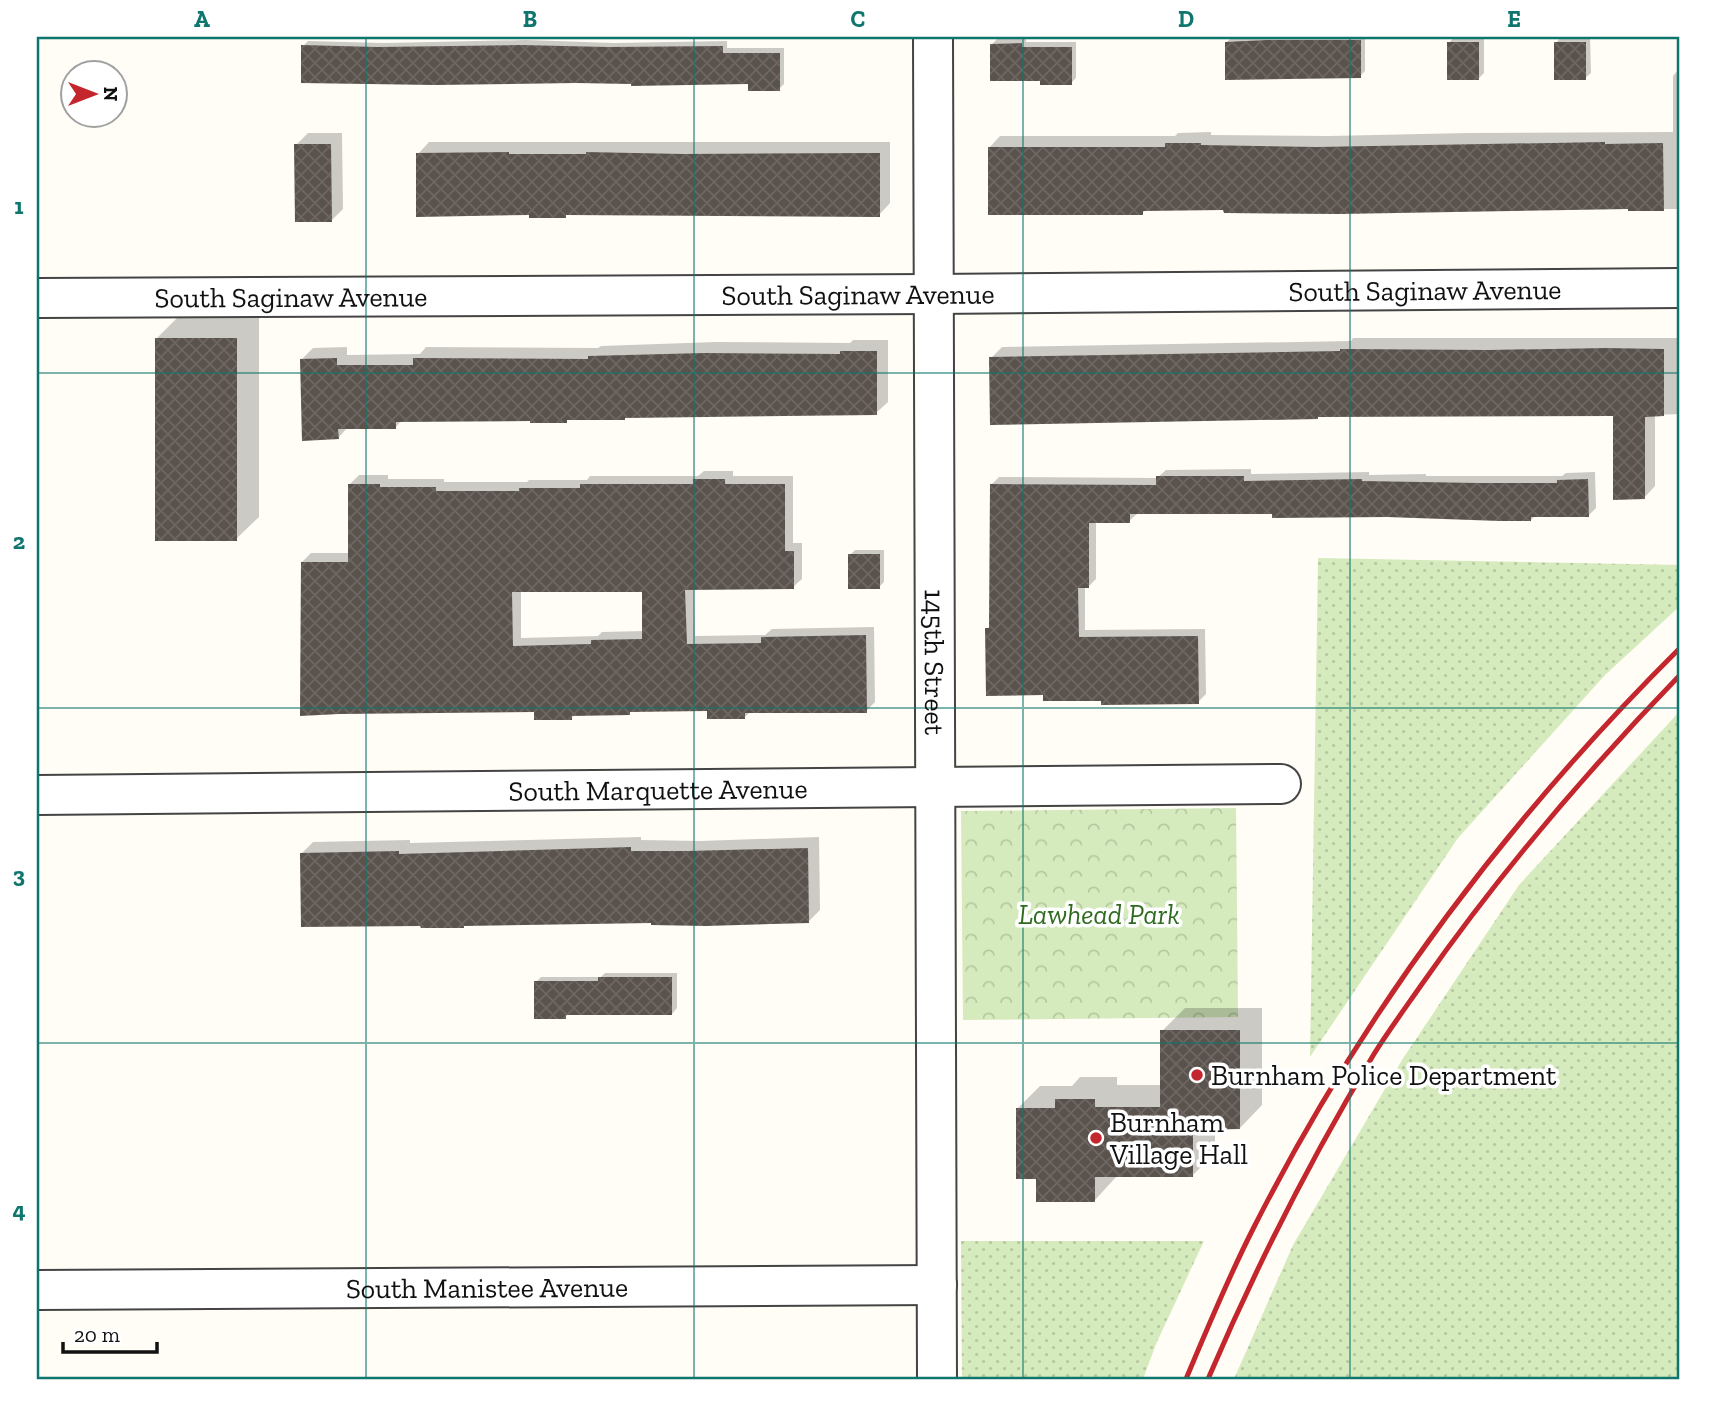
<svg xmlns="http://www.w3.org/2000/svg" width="1717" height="1416" font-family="'Zilla Slab',serif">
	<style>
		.grass { fill: url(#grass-dots) }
		.park { fill: url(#park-crowns) }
		.shadow { fill: #0003; fill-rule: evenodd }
		.building { fill: url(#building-cross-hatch); fill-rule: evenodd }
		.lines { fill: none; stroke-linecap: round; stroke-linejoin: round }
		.minor-casing { stroke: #444; stroke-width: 42 }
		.minor { stroke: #fff; stroke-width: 38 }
		.rail { stroke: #c4262e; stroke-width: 5 }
		.grid { fill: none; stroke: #0f766e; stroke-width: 2; stroke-opacity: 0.55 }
		.poi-dot { fill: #c4262e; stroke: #fff; stroke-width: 2.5 }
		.labels { text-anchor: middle; stroke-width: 7; stroke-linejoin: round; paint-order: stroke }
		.street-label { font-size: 28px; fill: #111; stroke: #fff }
		.park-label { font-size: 28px; font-style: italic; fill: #2f6b1f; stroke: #fff }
		.poi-label { font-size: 28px; fill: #111; stroke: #fff; text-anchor: start }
		.neatline { fill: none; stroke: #0f766e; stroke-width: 2.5 }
		.grid-label { font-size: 23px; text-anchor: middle; font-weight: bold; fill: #0f766e }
	</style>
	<defs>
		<pattern id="grass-dots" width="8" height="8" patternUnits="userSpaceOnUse" patternTransform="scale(1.75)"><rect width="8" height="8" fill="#d5ebbd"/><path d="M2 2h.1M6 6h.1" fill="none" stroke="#b6c8a1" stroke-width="1.8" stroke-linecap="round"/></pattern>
		<pattern id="park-crowns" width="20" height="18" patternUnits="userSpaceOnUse" patternTransform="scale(1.75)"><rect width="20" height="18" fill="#d5ebbd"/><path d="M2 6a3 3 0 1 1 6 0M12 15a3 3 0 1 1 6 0" fill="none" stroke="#b6c8a1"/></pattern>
		<pattern id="building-cross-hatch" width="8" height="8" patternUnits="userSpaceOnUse" patternTransform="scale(1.75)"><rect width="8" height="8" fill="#5a524d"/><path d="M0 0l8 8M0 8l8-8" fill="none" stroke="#6d6662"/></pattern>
	</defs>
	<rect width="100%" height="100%" fill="#fffdf5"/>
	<path class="grass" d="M1318 558 1680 565V606L1605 675 1458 838 1310 1057Z
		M1680 711V1379H1234L1293 1245 1402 1060 1519 885Z
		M961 1241H1204L1156 1344 1143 1379H962Z"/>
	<path class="park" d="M1236 808 1238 1017 963 1020 961 811Z"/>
	<path class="shadow" d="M1232 37H1365V71L1360 76 1227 42Z
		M1454 37H1484V73L1479 78 1449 43Z
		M1561 37H1590L1591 73 1585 78 1556 43Z
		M997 39H1026V42H1076V78L1071 83 1041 80 992 44Z
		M526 40 614 43 727 41V48H784V84L779 89 750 82 303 46 308 41 384 43Z
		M1680 68V209H1225L1146 210 1142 213 989 148 1000 136H1175L1178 133 1211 132V135L1329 136 1467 133 1673 132V76Z
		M308 133H342L343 209 332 220 296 145Z
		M429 142H890V203L879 215H418V154Z
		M179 316H259V517L236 539 156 339Z
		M1353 338H1680V414L1655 415V486L1644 498 1615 414 991 358 1002 347 1351 341Z
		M853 340H888V402L876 413 570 418 566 421 532 419 402 420 396 427H348L338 438 301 360 313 348 347 347V355L420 354 426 347 598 348 601 346 716 342 850 343Z
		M1251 469V474L1369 472V475L1426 474V476H1562L1566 473 1595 472 1596 508 1588 516H1535L1531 520 1274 512 1137 514 1129 521H1096V579L1088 587H1085V630L1205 629 1206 694 1198 702 1102 699 1045 694 987 629 990 626 992 484 999 477 1157 478 1166 470Z
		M704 471H733V476H793V543H802V579L793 587 694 589 695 636 765 635 772 629 874 627 875 702 866 711H751L745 717 709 709 632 710 629 713 576 714 571 718 536 710 302 562 311 553H350V484L359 475H388V479H444V482H527L529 480H587L590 476H698ZM521 591H644V631L602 632 598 636 521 638Z
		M855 550H884V582L879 587 850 555Z
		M641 837V840L700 841 819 837 820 910 809 921H652L302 853 313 842 410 840V843Z
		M605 973H677V1008L672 1014H569L565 1017 536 982 541 977H601Z
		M1185 1008H1262V1105L1240 1128H1215V1153L1192 1176H1117L1095 1200 1038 1177 1018 1108 1040 1086H1072L1080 1077H1117V1085H1162V1031Z"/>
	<path class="building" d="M1267 40H1361V78L1225 80V42Z
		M1447 42H1479V80H1447Z
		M1554 42H1586V80H1554Z
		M1022 43V47H1072V85H1040V81H990V44Z
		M301 45 377 47 520 45 608 47 723 46V53H780V91H748V84L631 86V84L576 83 435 85 301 83Z
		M1605 142V144L1663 143 1664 211H1628V209L1339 214 1224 213 1223 210 1143 211V215H988V147H1165V143H1201V145L1317 147Z
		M294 144H331L332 222H295Z
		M509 152V154H586V152L683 154 880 153V217L566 215V218H529V215L416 217V153Z
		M155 338H237V541H155Z
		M1606 348 1664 349V416L1645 417V499L1613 500V416L1318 417V419L990 425 989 357 1340 351V349L1489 350Z
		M840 351H877V415L625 418V420H567V423H530V421L396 422V429H338L339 439 302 441 300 359 337 358V365H413V358L588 359V356L704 353 840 354Z
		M1156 476H1244V481L1362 479V481L1478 483H1557V480L1588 479 1589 517H1531V521H1500L1387 517 1272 518V514H1130V523H1089V588H1078L1079 637 1198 636 1199 704 1101 705V701H1043V695L986 696 985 628H989L990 484 1156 485Z
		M693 479H725V484H785V551H794V589L685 590 687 644 761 643V637L866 635 867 713H745V719H707V711L630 712V715L572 716V720H534V712L339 714 300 716 301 562H348V484H380V487H436V491H519V488H580V484H693ZM512 592H642V639L591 640V644L513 646Z
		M848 554H880V589H848Z
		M631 847V851H688L808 848 809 923 706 926 651 925V923L464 926V928H421L420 926 301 927 300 853 399 851V854Z
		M598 977H672V1015H566V1019H534V981H598Z
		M1160 1030H1240V1129L1193 1130V1177H1095V1202H1036V1179H1016V1108H1055V1099H1095V1107H1160Z"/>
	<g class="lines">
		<defs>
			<g id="minor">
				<path id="s1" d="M933 37 937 1379"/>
				<path id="s2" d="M37 298 934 294 1680 288"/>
				<path id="s3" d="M37 795 1281 784"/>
				<path id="s4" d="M37 1290 937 1285"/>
			</g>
		</defs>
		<use href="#minor" class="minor-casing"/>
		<use href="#minor" class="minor"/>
		<path class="rail" d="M1186 1379C1207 1329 1228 1278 1253 1229 1362 1013 1508 819 1680 648
			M1208 1379C1256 1267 1311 1158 1374 1054 1389 1030 1406 1007 1422 984 1499 874 1587 771 1680 675"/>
	</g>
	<path class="grid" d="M366 37V1379M694 37V1379M1023 37V1379M1350 37V1379M37 373H1680M37 708H1680M37 1043H1680"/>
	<g class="poi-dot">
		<circle cx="1197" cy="1075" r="7"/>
		<circle cx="1096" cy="1138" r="7"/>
	</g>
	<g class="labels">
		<g class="street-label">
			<text dy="10" stroke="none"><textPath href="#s2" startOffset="1388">South Saginaw Avenue</textPath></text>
			<text dy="10" stroke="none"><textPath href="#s2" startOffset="821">South Saginaw Avenue</textPath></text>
			<text dy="10" stroke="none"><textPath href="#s2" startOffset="254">South Saginaw Avenue</textPath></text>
			<text dy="10" stroke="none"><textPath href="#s1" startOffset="625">145th Street</textPath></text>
			<text dy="10" stroke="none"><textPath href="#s3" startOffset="621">South Marquette Avenue</textPath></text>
			<text dy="10" stroke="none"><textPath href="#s4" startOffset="450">South Manistee Avenue</textPath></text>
		</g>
		<g class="park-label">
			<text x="1099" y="924">Lawhead Park</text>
		</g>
		<g class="poi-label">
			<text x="1211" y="1085">Burnham Police Department</text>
			<text x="1110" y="1132">Burnham<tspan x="1110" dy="32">Village Hall</tspan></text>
		</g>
	</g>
	<rect width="1717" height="1416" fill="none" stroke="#ffffff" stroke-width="77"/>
	<g transform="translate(94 94) rotate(90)"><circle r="33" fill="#ffffff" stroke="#a0a0a0" stroke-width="2"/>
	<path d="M0-5L12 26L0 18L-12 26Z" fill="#c4262e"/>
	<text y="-10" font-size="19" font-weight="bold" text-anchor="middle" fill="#111111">N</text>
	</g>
	<path d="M63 1342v10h94v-10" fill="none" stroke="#111111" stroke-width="3.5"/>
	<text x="74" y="1342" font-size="21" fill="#111111" stroke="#ffffff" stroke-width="5" paint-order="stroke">20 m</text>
	<rect x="38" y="38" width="1640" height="1340" class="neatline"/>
	<g class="grid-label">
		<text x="202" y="27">A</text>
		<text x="530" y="27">B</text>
		<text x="858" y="27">C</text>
		<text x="1186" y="27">D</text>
		<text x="1514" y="27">E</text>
		<text x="19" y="214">1</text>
		<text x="19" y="549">2</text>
		<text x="19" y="883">3</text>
		<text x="19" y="1218">4</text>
	</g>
</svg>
